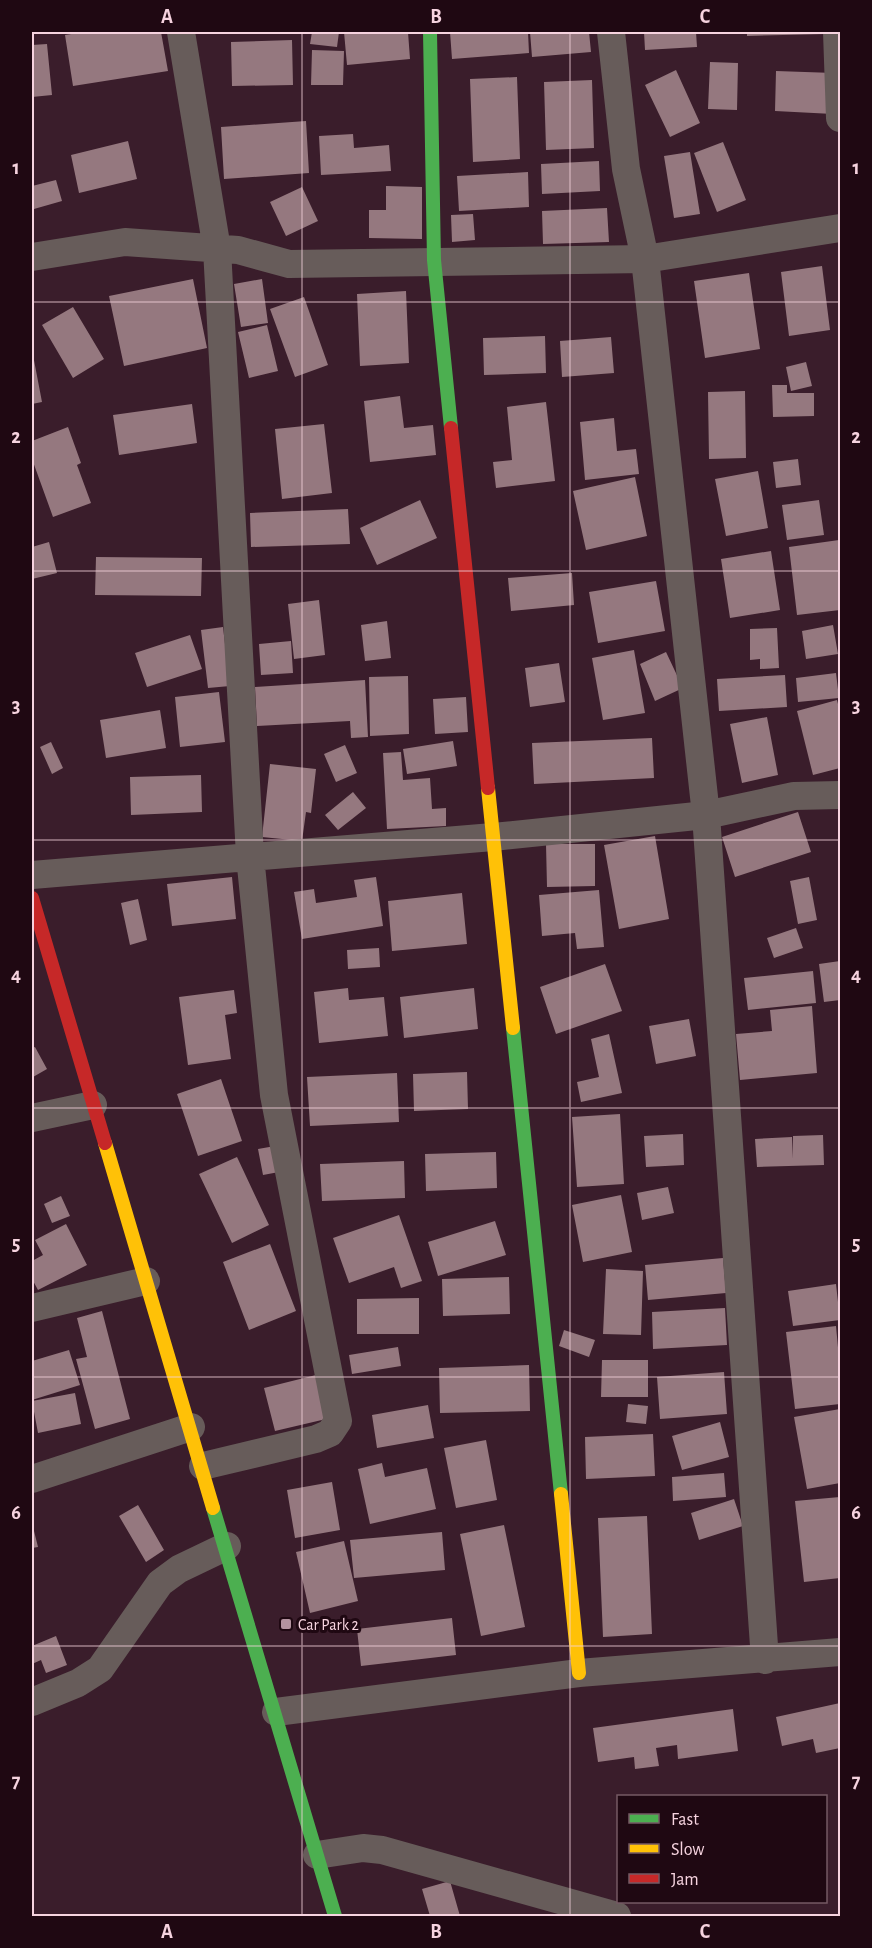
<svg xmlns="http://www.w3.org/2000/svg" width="872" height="1948" font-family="'Alegreya Sans',sans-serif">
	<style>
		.building { fill: #95787f }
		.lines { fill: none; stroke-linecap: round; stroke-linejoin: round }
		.street { stroke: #675c5a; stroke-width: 28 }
		.fast { stroke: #4caf50; stroke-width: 14 }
		.slow { stroke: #ffc107; stroke-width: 14 }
		.jam { stroke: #c62828; stroke-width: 14 }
		.grid { fill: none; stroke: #f6d3df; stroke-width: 1.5; stroke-opacity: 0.55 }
		.poi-dot { fill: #b493a0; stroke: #1f0812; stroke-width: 2 }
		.labels { text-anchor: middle; stroke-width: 6; stroke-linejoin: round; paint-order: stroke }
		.poi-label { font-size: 16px; fill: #f6d3df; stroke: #1f0812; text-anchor: start }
		.neatline { fill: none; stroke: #f6d3df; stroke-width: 2 }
		.grid-label { font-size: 20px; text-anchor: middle; font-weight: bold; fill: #f6d3df }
	</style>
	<rect width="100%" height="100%" fill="#3a1d2b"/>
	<path class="building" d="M84 32H161L168 71 73 86 65 35Z
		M312 32H339L337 47 310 44Z
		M344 32H408L410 59 347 65Z
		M450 32H528L529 53 452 59Z
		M530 32H589L591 52 532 57Z
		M644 32H696L697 47 645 50Z
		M747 32H826V34L747 36Z
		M292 40 293 85 232 86 231 42Z
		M47 44 52 95 32 97V45Z
		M312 50 344 51 343 85H311Z
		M710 62 738 63 737 110 708 109Z
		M676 70 700 123 670 137 645 85Z
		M776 71 834 73 833 114 775 111Z
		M517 77 520 159 473 162 470 79Z
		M592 80 594 148 546 150 544 82Z
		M306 121 309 173 224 179 221 127Z
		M353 134 354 148 389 145 391 171 321 175 319 136Z
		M128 141 137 179 79 193 71 155Z
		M723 142 746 200 717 212 694 153Z
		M690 152 700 214 674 218 664 156Z
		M599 161 600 191 542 194 541 164Z
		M528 172 529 207 459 211 457 176Z
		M56 180 62 201 34 209 32 186Z
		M386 186 422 187V239L369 238V210H386Z
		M302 187 318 221 286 236 270 202Z
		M607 208 609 242 543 244 542 211Z
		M473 214 475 240 452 242 451 215Z
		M822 266 830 330 789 336 781 272Z
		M749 273 760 349 705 358 694 281Z
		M193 279 207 348 124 366 109 296Z
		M262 279 268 323 241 327 234 284Z
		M406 291 409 363 360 366 357 294Z
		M304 297 328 365 295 377 270 309Z
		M73 307 104 359 73 378 42 325Z
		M267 325 278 371 249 378 238 332Z
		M545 336 546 373 484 375 483 338Z
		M611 337 614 373 562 377 560 341Z
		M33 355 42 402 32 404V355Z
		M806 362 812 386 791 391 786 367Z
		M772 385H787V393H814V416L773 417Z
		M745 391 746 458 709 459 708 392Z
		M400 396 404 428 433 425 436 455 370 462 364 401Z
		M546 402 555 481 496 488 493 462 512 460 507 407Z
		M192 404 197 443 119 455 113 415Z
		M614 418 617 451 636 449 639 474 585 480 580 422Z
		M324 424 332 493 282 499 275 429Z
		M68 427 81 463 77 465 91 503 53 517 32 459V441Z
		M798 459 801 485 776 488 773 462Z
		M758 471 768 528 726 536 715 479Z
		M635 477 647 536 586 550 573 491Z
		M420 500 437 538 377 565 360 528Z
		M819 500 824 535 787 540 782 505Z
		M348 509 350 544 251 547 250 513Z
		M839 540 840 610 797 615 789 547Z
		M49 542 57 573 32 579V547Z
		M771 551 780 610 730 618 721 559Z
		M96 557 202 558 201 596 95 595Z
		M572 573 574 605 511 611 508 578Z
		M656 581 665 631 598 643 589 592Z
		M319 600 325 655 294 659 288 604Z
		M387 621 391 658 365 661 361 625Z
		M833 625 838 654 806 659 802 631Z
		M223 627 230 686 208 688 201 630Z
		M777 628 779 668 760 669V659L750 660V629Z
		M190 635 202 669 147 687 135 653Z
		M291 641 293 673 261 675 259 644Z
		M634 650 645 713 603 720 592 658Z
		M666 652 683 688 655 701 640 664Z
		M559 663 565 702 530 707 525 668Z
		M836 673 839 698 798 702 796 678Z
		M785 675 787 707 719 711 717 679Z
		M408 676 409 734 370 736 369 677Z
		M365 680 368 737 351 738 350 721 257 726 255 687Z
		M219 692 225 742 180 747 175 697Z
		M466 697 468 732 435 734 433 699Z
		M837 700 840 712V768L813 775 797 711Z
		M160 710 166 748 106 758 100 720Z
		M767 717 778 775 742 783 730 724Z
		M652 738 654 778 534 784 532 743Z
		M453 741 457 766 407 774 403 749Z
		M51 742 63 768 52 774 40 747Z
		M345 745 357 773 336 782 324 754Z
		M401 752 403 780 430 778 432 809 446 808V826L387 829 383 753Z
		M270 764 316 769 311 813 306 812 302 841 262 837Z
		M201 775 202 812 131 815 130 777Z
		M353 792 366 808 338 830 325 815Z
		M798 812 811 852 735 877 722 837Z
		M655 836 669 919 619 929 604 845Z
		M546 844H595V886L547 887Z
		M232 877 236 919 172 926 167 884Z
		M376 877 383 926 302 939 294 892 314 889 316 903 357 897 354 880Z
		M809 877 817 920 798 924 790 881Z
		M599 890 604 947 577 949 575 933 542 936 539 895Z
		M462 893 467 944 392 951 388 901Z
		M138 899 147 940 130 945 121 903Z
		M796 928 803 948 774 958 767 938Z
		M379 948 380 967 348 969 347 950Z
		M840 961V1000L824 1002 819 964Z
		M605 964 622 1011 556 1034 540 987Z
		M813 971 816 1003 748 1010 744 978Z
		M348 988 349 1000 384 997 388 1036 319 1043 314 992Z
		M474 988 478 1029 404 1038 400 997Z
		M234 990 237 1013 225 1015 231 1059 188 1065 179 997Z
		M812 1006 817 1073 740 1080 736 1034 772 1031 770 1010Z
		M689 1019 696 1056 656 1064 649 1026Z
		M609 1034 622 1093 581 1102 577 1082 599 1077 591 1039Z
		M35 1047 47 1069 33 1077 32 1048Z
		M467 1072 468 1109 414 1111 413 1074Z
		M397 1073 399 1122 310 1126 307 1077Z
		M221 1079 242 1141 198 1156 177 1094Z
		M620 1114 624 1184 577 1187 572 1117Z
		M683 1134 684 1165 646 1167 644 1136Z
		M823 1135 824 1165 757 1167 755 1139 792 1137 793 1159V1136Z
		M275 1146 279 1172 263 1175 258 1149Z
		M496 1152 497 1188 426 1191 425 1154Z
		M237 1157 269 1225 232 1243 199 1174Z
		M404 1161 405 1198 322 1201 320 1164Z
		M668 1187 674 1213 642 1220 637 1193Z
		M621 1195 632 1252 583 1262 572 1205Z
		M61 1196 70 1216 52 1223 44 1204Z
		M399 1215 422 1281 401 1288 394 1267 349 1283 333 1238Z
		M495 1221 506 1255 438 1276 428 1242Z
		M66 1224 87 1265 38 1290 32 1279V1261L43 1255 35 1240Z
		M270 1244 296 1311 249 1330 223 1262Z
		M723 1258 726 1293 648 1300 645 1265Z
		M606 1269 643 1271 641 1335 603 1334Z
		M509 1277 510 1314 443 1316 442 1279Z
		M836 1284 840 1320 793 1326 788 1291Z
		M419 1298V1334H357V1299Z
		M725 1308 727 1345 653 1349 652 1312Z
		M102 1311 130 1419 95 1429 76 1359 87 1357 77 1318Z
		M836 1326 840 1369V1404L795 1409 786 1332Z
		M564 1330 595 1340 589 1357 559 1346Z
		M398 1347 401 1366 352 1374 349 1355Z
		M69 1350 80 1385 32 1400V1361Z
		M602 1360H648V1397H601Z
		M529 1365 530 1411 440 1413 439 1368Z
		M724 1372 727 1414 660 1419 657 1377Z
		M316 1375 326 1419 275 1431 264 1388Z
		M75 1393 81 1424 38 1433 32 1401Z
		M628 1404 648 1406 646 1424 626 1422Z
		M428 1405 434 1438 377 1448 372 1415Z
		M840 1409V1483L807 1489 794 1417Z
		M720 1422 729 1457 682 1470 672 1436Z
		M653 1434 655 1476 586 1479 585 1437Z
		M486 1440 497 1500 456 1508 444 1448Z
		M382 1463 385 1477 427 1468 436 1509 370 1524 358 1469Z
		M724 1473 726 1497 673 1501 672 1477Z
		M332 1482 340 1530 295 1538 287 1490Z
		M840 1497V1578L804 1582 795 1501Z
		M734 1499 743 1526 699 1540 691 1513Z
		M138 1505 164 1550 146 1562 119 1516Z
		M647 1516 652 1634 603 1637 598 1518Z
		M32 1523 38 1547 32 1548Z
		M504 1525 525 1627 481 1636 460 1534Z
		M442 1532 445 1570 354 1578 350 1540Z
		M344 1541 358 1601 310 1613 296 1552Z
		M452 1618 456 1655 361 1666 357 1629Z
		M56 1636 67 1665 46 1673 41 1660 32 1664V1646Z
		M840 1703V1748L816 1753 813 1739 782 1746 776 1717Z
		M733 1709 738 1751 678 1759 677 1745 656 1748 659 1766 635 1769 634 1757 598 1762 593 1728Z
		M450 1881 460 1916H430L422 1889Z"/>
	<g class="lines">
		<path class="street" d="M181 32 217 249 250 856 274 1095 338 1421 330 1433 316 1439 203 1466
			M611 32 626 169 645 259 706 815 765 1660
			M837 32 840 118
			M32 257 125 242 238 250 289 264 645 259 840 228
			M32 875 493 837 706 815 794 796 840 795
			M32 1118 93 1105
			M32 1308 146 1281
			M32 1479 191 1427
			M32 1702 78 1683 100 1669 160 1583 179 1569 227 1546
			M276 1712 579 1673 840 1652
			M317 1855 363 1848 382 1850 617 1916"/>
		<path class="fast" d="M430 32 434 260 451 428
			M513 1028 561 1494
			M213 1508 335 1916"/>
		<path class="slow" d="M488 788 513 1028
			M105 1143 213 1508
			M561 1494 579 1673"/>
		<path class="jam" d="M451 428 488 788
			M32 898 105 1143"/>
	</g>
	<path class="grid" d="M302 32V1916M570 32V1916M32 302H840M32 571H840M32 840H840M32 1108H840M32 1377H840M32 1646H840"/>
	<rect class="poi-dot" x="280" y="1618" width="12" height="12" rx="3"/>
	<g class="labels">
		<g class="poi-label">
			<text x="298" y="1630">Car Park 2</text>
		</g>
	</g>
	<rect width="872" height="1948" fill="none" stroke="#1f0812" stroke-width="66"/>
	<rect x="617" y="1795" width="210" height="108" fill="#1f0812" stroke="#755964" stroke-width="1.5"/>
	<rect x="629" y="1814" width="30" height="9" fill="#4caf50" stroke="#755964" stroke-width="1.5"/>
	<text x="671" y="1825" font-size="18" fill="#f6d3df">Fast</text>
	<rect x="629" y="1844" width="30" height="9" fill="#ffc107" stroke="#755964" stroke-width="1.5"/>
	<text x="671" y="1855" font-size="18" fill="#f6d3df">Slow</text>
	<rect x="629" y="1874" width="30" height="9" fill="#c62828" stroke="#755964" stroke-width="1.5"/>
	<text x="671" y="1885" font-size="18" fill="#f6d3df">Jam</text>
	<rect x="33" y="33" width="806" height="1882" class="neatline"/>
	<g class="grid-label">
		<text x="167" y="23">A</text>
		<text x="436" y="23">B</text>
		<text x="705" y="23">C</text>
		<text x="16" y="174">1</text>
		<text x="856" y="174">1</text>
		<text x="16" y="443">2</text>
		<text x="856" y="443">2</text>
		<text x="16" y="712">3</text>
		<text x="856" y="712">3</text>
		<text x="16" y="981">4</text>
		<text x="856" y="981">4</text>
		<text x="16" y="1250">5</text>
		<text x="856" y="1250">5</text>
		<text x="16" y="1519">6</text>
		<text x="856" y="1519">6</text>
		<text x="16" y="1787">7</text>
		<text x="856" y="1787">7</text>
		<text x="167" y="1938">A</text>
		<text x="436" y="1938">B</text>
		<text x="705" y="1938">C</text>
	</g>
</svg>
